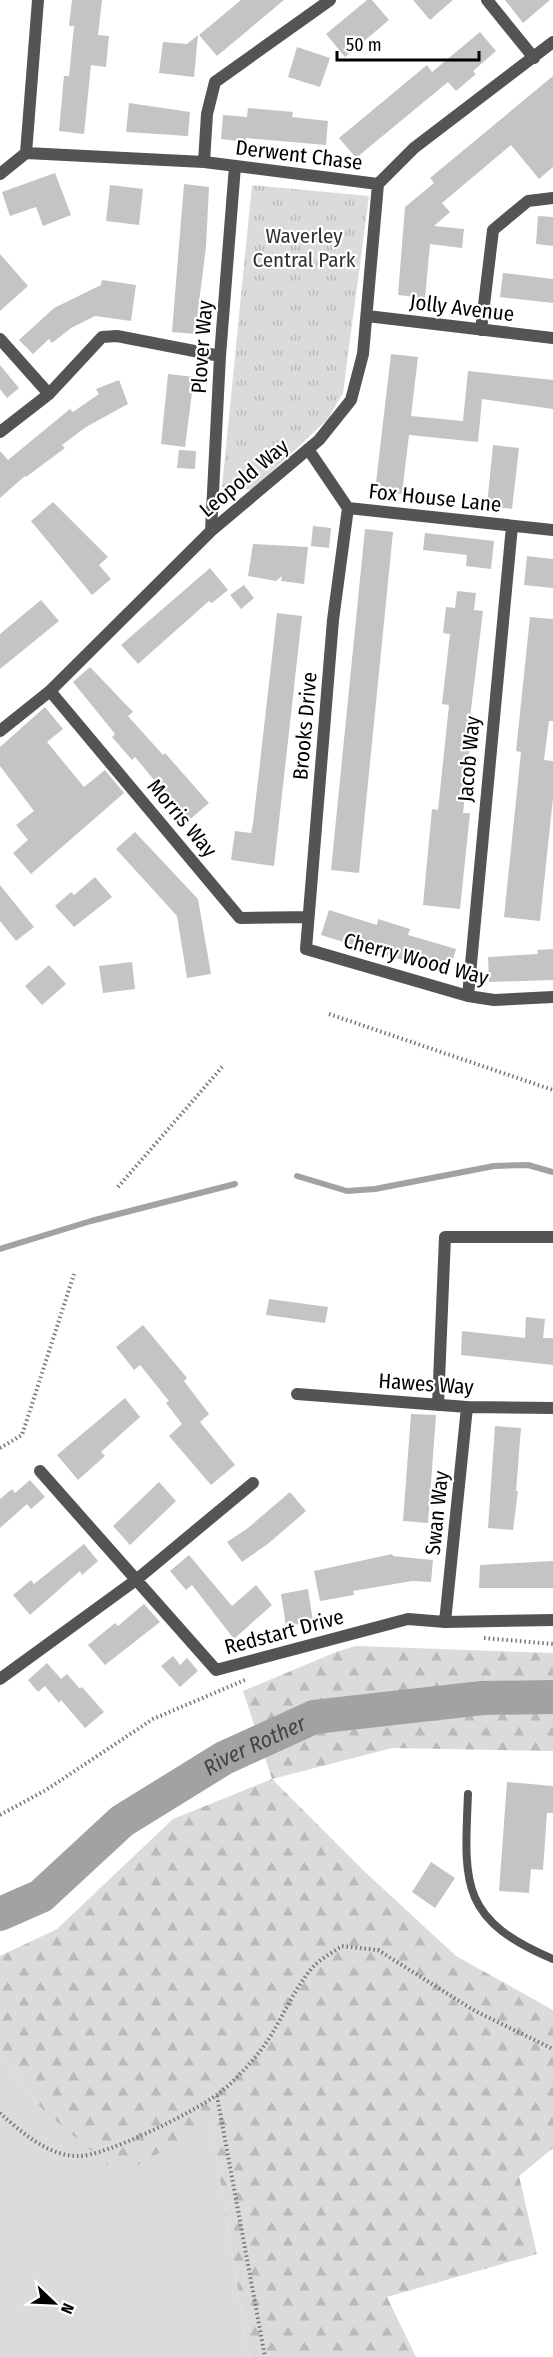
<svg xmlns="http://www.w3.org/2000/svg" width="553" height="2357" font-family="'Fira Sans Condensed',sans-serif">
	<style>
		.grass { fill: #dbdbdb }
		.forest { fill: url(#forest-firs) }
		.park { fill: url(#park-tufts) }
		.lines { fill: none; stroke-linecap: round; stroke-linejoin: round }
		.stream { stroke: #a2a2a2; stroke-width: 6 }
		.river { stroke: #a2a2a2; stroke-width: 34 }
		.building { fill: #c4c4c4 }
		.path { stroke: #767676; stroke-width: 4; stroke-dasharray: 1.5 3; stroke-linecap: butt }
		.lane { stroke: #545454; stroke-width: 8 }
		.street { stroke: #545454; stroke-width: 12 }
		.labels { text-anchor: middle; stroke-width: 4.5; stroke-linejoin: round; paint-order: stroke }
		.street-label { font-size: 21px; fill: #000; stroke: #fff }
		.park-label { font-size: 21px; fill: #323232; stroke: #fff }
		.water-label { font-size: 22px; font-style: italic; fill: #434343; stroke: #fff }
	</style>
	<defs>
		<pattern id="forest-firs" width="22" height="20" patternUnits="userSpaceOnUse" patternTransform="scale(1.5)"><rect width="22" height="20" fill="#dbdbdb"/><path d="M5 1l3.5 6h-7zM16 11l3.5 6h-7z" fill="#bababa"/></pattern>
		<pattern id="park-tufts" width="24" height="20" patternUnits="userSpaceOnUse" patternTransform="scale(1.5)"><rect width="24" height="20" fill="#dbdbdb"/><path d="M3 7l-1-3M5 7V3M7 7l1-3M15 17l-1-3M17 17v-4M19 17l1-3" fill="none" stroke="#bababa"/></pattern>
	</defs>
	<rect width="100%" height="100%" fill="#fff"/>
	<path class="grass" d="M0 2055 42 2109 211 2123 249 2357H0Z"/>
	<path class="forest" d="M356 1646 553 1653V1751L392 1748 272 1779 364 1871 456 1956 553 2010V2148L519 2176 537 2254 387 2297 416 2357H249L211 2124 120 2175 42 2109 0 2055V1956L57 1929 173 1819 272 1779 243 1691 336 1652Z"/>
	<path class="park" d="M252 185 369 196 343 393 328 419 252 490 222 487Z"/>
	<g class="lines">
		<path class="stream" d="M297 1176 347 1191 375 1189 494 1166 528 1165 553 1172
			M0 1249 91 1221 235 1184"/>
		<path class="river" id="s1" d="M0 1914 41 1896 122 1821 224 1758 314 1717 482 1698 553 1697"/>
	</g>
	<path class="building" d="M72 0H102L98 35 109 36 106 67 91 65 84 134 59 131 64 76H69L74 26H69Z
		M241 0H284L217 56 199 35Z
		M367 0H372L389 20 345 57 326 34Z
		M413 0H453L430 20Z
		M505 0H550L523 23Z
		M480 32 496 51 473 71 476 74 456 91 448 82 356 158 339 138 427 65 432 72Z
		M198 35 194 77 159 73 163 42 187 44Z
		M297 47 330 58 320 87 288 77Z
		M553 76V167L539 179 511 145 442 203 450 212 434 226 464 229 462 248 430 244 425 298 398 295 405 207 434 183 430 178Z
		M129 103 190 112 188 136 126 132Z
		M248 108 293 112 292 117 328 121 326 145 246 138V142L221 139 223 115 247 117Z
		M55 173 71 215 43 226 36 207 10 216 2 192Z
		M184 184 209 187 206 247 195 334 172 332Z
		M110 185 143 189 139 225 106 221Z
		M538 216 553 217V246L536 244Z
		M0 254 28 286 0 311Z
		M503 273 553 279V303L500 297Z
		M102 280 136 285 131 321 95 316 71 328 52 343 49 339 33 354 19 340 54 308 101 285Z
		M391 354 418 357 411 416 463 421 468 371 553 380V409L482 399 478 442 409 435 402 494 375 491Z
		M0 365 19 388 7 398 0 389Z
		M168 374 194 377 185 447 161 444Z
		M119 380 128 404 86 427 62 445 65 448 26 477 25 476 0 498V451L8 460 70 409 73 412 99 394 96 389Z
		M493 445 519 448 512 509 487 506Z
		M179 450 196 451 195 469 177 468Z
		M53 502 108 557 99 565 111 579 92 595 31 521Z
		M313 526 331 528 329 548 311 546Z
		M365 529 393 532 359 873 331 870Z
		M425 533 494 541 491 569 466 566 467 555 423 550Z
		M253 544 308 547 304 584 281 581 282 576 276 581 248 576Z
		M527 556 553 559V588L524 585Z
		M210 568 228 590 212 603 209 601 138 664 121 645Z
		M244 585 254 598 241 609 230 595Z
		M457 591 476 593 474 610 483 611 470 718H473L463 813H470L460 909 423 905 432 809 438 810 449 705 442 704 450 634 443 633 446 607 455 608Z
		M41 600 59 621 0 669V634Z
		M277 613 302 616 274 866 231 860 235 831 251 833 253 824Z
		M530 617 553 619V721H549L544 760 553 761V798L540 921 504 917 521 752 516 751Z
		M90 667 133 712 128 716 163 755 165 753 209 803 188 821 135 757 132 760 112 737 115 734 73 682Z
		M45 707 63 729 47 742 84 787 105 770 124 793 31 874 13 853 28 840 16 825 34 811 0 766V747Z
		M135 832 198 899 211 974 187 978 177 916 116 849Z
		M95 877 112 897 74 927 55 906 71 892 74 895Z
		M0 885 34 927 16 941 0 921Z
		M329 910 377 925 378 919 410 929 408 935 456 949 448 974 321 935Z
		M553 949V980L489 982 488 957 538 954 537 950Z
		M132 962 135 989 103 993 99 966Z
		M49 965 66 984 42 1005 25 986Z
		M269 1299 328 1307 325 1323 266 1315Z
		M526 1317 545 1319 543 1338H553V1365L461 1355 462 1331 525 1338Z
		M143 1325 187 1378 184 1381 209 1414 200 1422 235 1465 211 1485 169 1436 182 1424 166 1403 169 1401 140 1365 134 1370 116 1347Z
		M125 1398 140 1417 101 1452 105 1456 78 1480 57 1455Z
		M411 1414 436 1415 428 1523 403 1521Z
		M495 1426 521 1428 516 1491H518L513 1530 488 1528Z
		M30 1480 45 1497 31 1509 27 1504 0 1528V1499L12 1489 15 1493Z
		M159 1482 176 1501 130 1545 113 1526Z
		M290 1492 306 1511 269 1543 242 1562 227 1542 248 1528Z
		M84 1544 98 1561 82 1575 80 1571 30 1615 13 1595 31 1580 34 1584Z
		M392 1554 393 1556 433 1560 431 1582 412 1581 353 1591 354 1595 320 1601 314 1571Z
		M189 1555 232 1606 256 1585 272 1605 234 1639 192 1585 186 1590 170 1571Z
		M553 1561V1588H479L480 1565Z
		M308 1589 313 1622 286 1626 281 1594Z
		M144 1604 160 1622 105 1665 88 1645 115 1623 118 1626Z
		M173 1656 180 1665 187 1658 198 1671 180 1687 161 1666Z
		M47 1663 61 1679 67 1674 80 1689 82 1687 104 1712 85 1728 61 1700 59 1703 45 1686 38 1692 28 1680Z
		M507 1782 553 1786V1813H547L543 1870 531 1869 529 1893 499 1891Z
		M431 1862 455 1878 435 1908 412 1892Z"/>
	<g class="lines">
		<path class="path" d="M329 1014 553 1090
			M118 1187 223 1066
			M0 1448 22 1435 74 1274
			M484 1638 553 1644
			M0 1815 46 1790 153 1719 245 1680
			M217 2096 265 2357
			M0 2113C21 2132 48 2156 78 2156 104 2157 196 2111 218 2094 233 2083 245 2069 257 2055 279 2029 290 1993 313 1967 320 1959 333 1952 342 1946L378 1950 475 2011 553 2049"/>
		<path class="lane" d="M468 1794C464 1884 460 1920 553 1959"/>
		<path class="street" d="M487 0 534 58
			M26 153 204 162 378 184 414 148 553 42
			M26 153 38 0
			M204 162 207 114 215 82 330 0
			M0 174 26 153
			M367 316 553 338
			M481 330 493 230 528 201 553 198
			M0 339 49 394
			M0 432 49 394 102 337 117 336 220 356
			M308 449 348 508 553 530
			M348 508 333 620 306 949 468 996 494 1000 553 997
			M211 531 220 356 235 166
			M50 691 240 918 308 917
			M0 731 50 691 211 531 319 440 351 400 363 354 378 184
			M468 996 512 526
			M297 1394 467 1407 553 1408
			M438 1405 445 1237H553
			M40 1471 216 1670 408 1619 445 1622 553 1620
			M445 1622 467 1407
			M0 1679 136 1580 253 1483"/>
	</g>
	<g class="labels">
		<g class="street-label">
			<text transform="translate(299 155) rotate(7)" y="7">Derwent Chase</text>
			<text transform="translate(462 308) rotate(7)" y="7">Jolly Avenue</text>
			<text transform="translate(202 347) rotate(-86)" y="7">Plover Way</text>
			<text transform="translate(244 478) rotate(-40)" y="7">Leopold Way</text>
			<text transform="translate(435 498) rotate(6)" y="7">Fox House Lane</text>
			<text transform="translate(305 726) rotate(-85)" y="7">Brooks Drive</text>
			<text transform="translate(469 759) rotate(-85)" y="7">Jacob Way</text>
			<text transform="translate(182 818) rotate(50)" y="7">Morris Way</text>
			<text transform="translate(416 959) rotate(15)" y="7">Cherry Wood Way</text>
			<text transform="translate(426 1384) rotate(4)" y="7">Hawes Way</text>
			<text transform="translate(437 1513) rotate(-84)" y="7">Swan Way</text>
			<text transform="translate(284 1632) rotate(-15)" y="7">Redstart Drive</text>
		</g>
		<g class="park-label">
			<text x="304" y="243">Waverley<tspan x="304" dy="24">Central Park</tspan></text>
		</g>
		<g class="water-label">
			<text dy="8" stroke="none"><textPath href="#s1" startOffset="308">River Rother</textPath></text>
		</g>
	</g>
	<g transform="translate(54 2303) rotate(113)" stroke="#ffffff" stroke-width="4.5" paint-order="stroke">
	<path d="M0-4.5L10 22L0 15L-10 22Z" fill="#000000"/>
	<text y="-9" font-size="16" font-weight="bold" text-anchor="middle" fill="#000000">N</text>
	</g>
	<path d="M337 51v9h142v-9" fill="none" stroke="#000000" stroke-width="3"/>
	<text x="346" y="51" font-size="18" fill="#000000" stroke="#ffffff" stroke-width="4.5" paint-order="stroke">50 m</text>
</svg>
